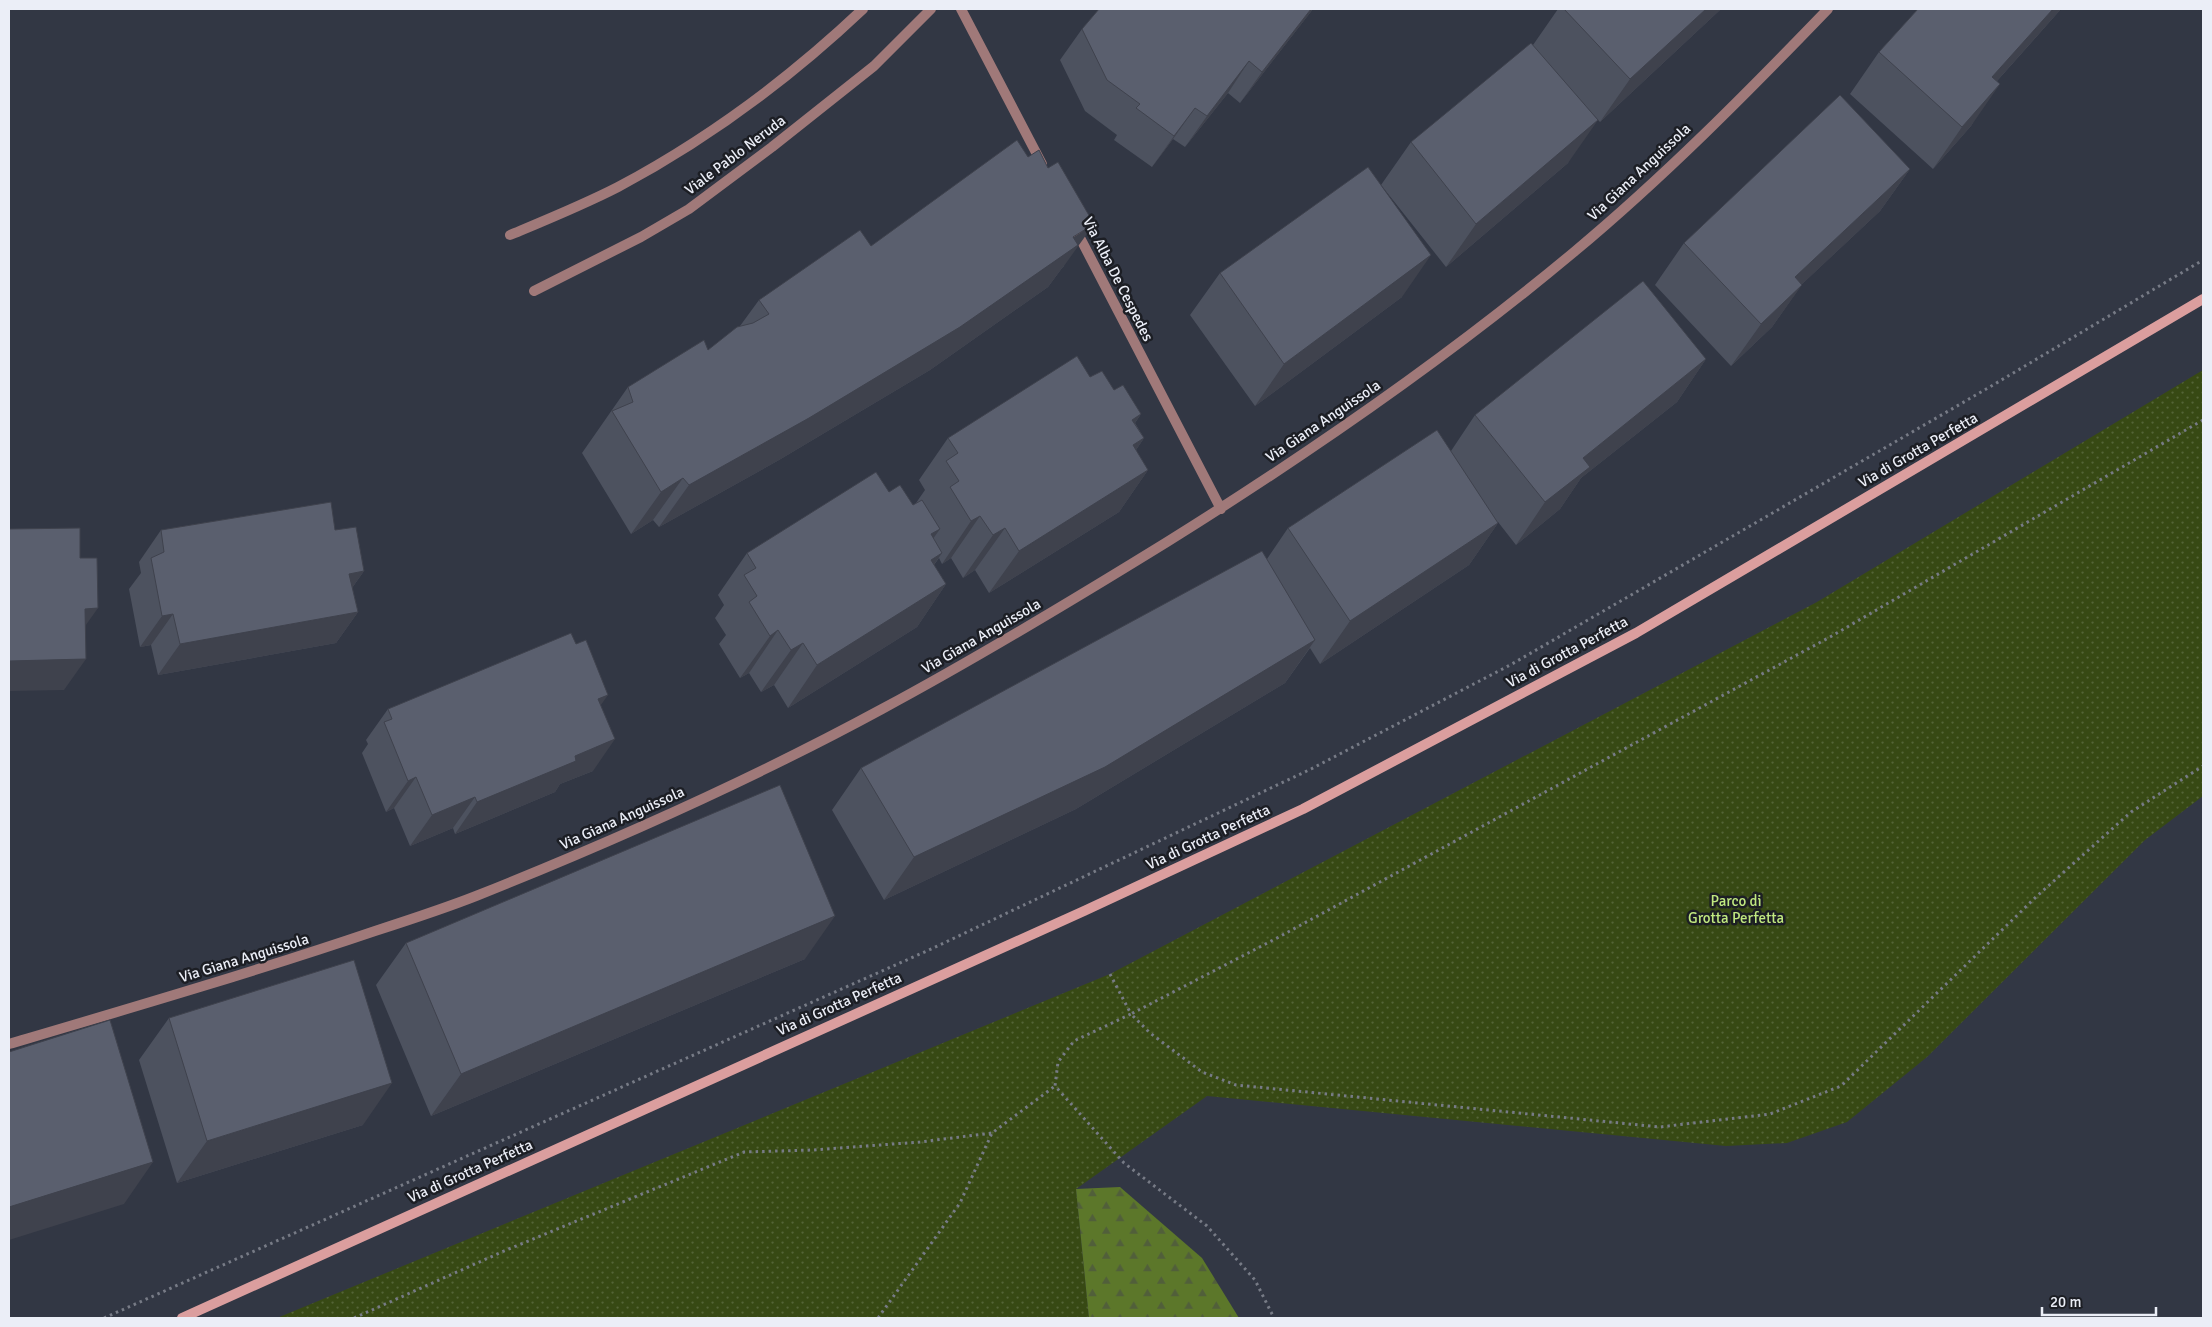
<svg xmlns="http://www.w3.org/2000/svg" width="2212" height="1327" font-family="Signika,sans-serif">
	<style>
		.grass { fill: url(#grass-dots) }
		.forest { fill: url(#forest-firs) }
		.lines { fill: none; stroke-linecap: round; stroke-linejoin: round }
		.path { stroke: #777b86; stroke-width: 3; stroke-dasharray: 2.5 4; stroke-linecap: butt }
		.street { stroke: #a07979; stroke-width: 10 }
		.secondary { stroke: #db9e9e; stroke-width: 10 }
		.wall { fill: #4d525f }
		.shaded-wall { fill: #3f424d }
		.building { fill: #5a5f6e; stroke: #3f424d }
		.labels { text-anchor: middle; stroke-width: 5; stroke-linejoin: round; paint-order: stroke }
		.street-label { font-size: 15px; fill: #ebeef7; stroke: #1c1e24 }
		.park-label { font-size: 15px; fill: #c0e880; stroke: #1c1e24 }
	</style>
	<defs>
		<pattern id="grass-dots" width="8" height="8" patternUnits="userSpaceOnUse" patternTransform="scale(1.25)"><rect width="8" height="8" fill="#374914"/><path d="M2 2h.1M6 6h.1" fill="none" stroke="#546437" stroke-width="1.8" stroke-linecap="round"/></pattern>
		<pattern id="forest-firs" width="22" height="20" patternUnits="userSpaceOnUse" patternTransform="scale(1.25)"><rect width="22" height="20" fill="#5c772a"/><path d="M5 1l3.5 6h-7zM16 11l3.5 6h-7z" fill="#515f3a"/></pattern>
	</defs>
	<rect width="100%" height="100%" fill="#323744"/>
	<path class="grass" d="M2203 370V796L2145 840 1927 1057 1847 1122 1787 1143 1726 1146 1207 1096 1076 1189 1089 1318H277L1110 974 1817 602Z"/>
	<path class="forest" d="M1120 1187 1202 1258 1239 1318H1089L1076 1189Z"/>
	<g class="lines">
		<path class="path" d="M2203 420 1830 637 1277 938 1131 1014 1150 1033 1202 1072 1236 1085 1660 1127 1770 1114 1841 1086 2037 896 2131 812 2203 766
			M1110 974 1131 1014 1074 1041 1058 1062 1055 1086 1124 1163 1207 1226 1255 1280 1274 1318
			M104 1318 929 950 1311 769 1512 664 1988 388 2203 260
			M354 1318 504 1251 744 1152 813 1150 920 1142 992 1133
			M878 1318 960 1203 992 1133 1055 1086"/>
		<path class="street" d="M961 9 1042 164
			M1076 230 1221 509
			M510 235C546 220 583 205 618 187 708 139 789 79 863 9
			M534 291 641 237 689 209 772 147 874 66 931 9
			M9 1044C131 1008 254 972 375 931 409 920 443 909 476 896 614 841 751 780 882 709 979 657 1073 600 1167 542 1308 454 1446 359 1574 252 1664 177 1747 93 1828 9"/>
		<path class="secondary" d="M182 1318 1084 911 1303 809 1636 633 2203 299"/>
	</g>
	<path class="wall" d="M1313 9 1240 103 1228 93 1185 147 1173 139 1152 167 1114 140 1117 135 1085 111 1060 60 1082 29Z
		M1558 9H1721L1600 122 1586 107 1568 163 1446 267 1381 185 1411 142 1533 45Z
		M1918 9H2061L1997 81 1971 126 1933 169 1850 94 1879 52Z
		M1910 169 1880 211 1802 284 1772 327 1731 366 1655 285 1684 243Z
		M871 246 1064 266 1062 268 1048 287 930 370 779 460 659 527 653 520 631 534 582 453 628 387 708 350 740 326 759 300Z
		M1220 273 1402 297 1255 406 1190 315Z
		M1706 359 1677 402 1581 478 1560 509 1516 545 1498 522V523L1469 565 1320 664 1310 648 1285 683 1076 809 884 900 832 810 861 768 1267 559 1288 528 1451 451 1475 415Z
		M1090 377 1114 390 1141 414 1135 423 1144 438 1136 450 1148 470 1119 512 989 593 975 570 963 578 951 558 942 564 939 558 934 565 946 584 917 627 788 708 774 685 761 692 749 673 740 678 719 644 726 635 715 618 724 605 718 595 747 553 889 492 913 505 916 503 925 490 919 480 948 438Z
		M161 530H335L364 571 352 588 358 612 336 643 158 675 151 645 140 647 129 589 141 573 139 562Z
		M601 705 593 771 560 784 555 792 455 834 453 828 410 846 394 808 386 812 362 753 368 744 366 740 388 709Z
		M406 943 805 959 431 1116 376 985Z
		M169 1018 363 1125 177 1183 139 1060Z"/>
	<path class="shaded-wall" d="M1311 9H1313L1240 103 1262 72Z
		M1706 9H1721L1600 122 1630 79Z
		M2053 9H2061L1963 119 1992 77Z
		M1249 61 1228 93 1185 147 1207 116Z
		M2000 84 1971 126 1933 169 1962 127Z
		M1195 108 1173 139 1152 167 1174 136Z
		M1598 120 1568 163 1446 267 1476 224Z
		M1910 169 1880 211 1765 319 1795 277Z
		M1094 224 1064 266 1062 268 1048 287 930 370 779 460 659 527 689 485Z
		M1431 255 1402 297 1255 406 1284 364Z
		M1802 285 1772 327 1731 366 1761 324Z
		M1706 359 1677 402 1581 478 1560 509 1516 545 1545 502 1583 458Z
		M1141 414 1112 456 1132 420Z
		M1144 438 1115 481 1133 445Z
		M1148 470 1119 512 989 593 1019 551Z
		M683 478 653 520 631 534 661 492Z
		M980 516 951 558 942 564 971 521Z
		M1498 523 1469 565 1320 664 1350 621Z
		M1005 528 975 570 963 578 993 535Z
		M940 529 910 571 931 534Z
		M942 553 913 595 931 560Z
		M364 571 342 602 349 574Z
		M946 584 917 627 788 708 817 665Z
		M98 608 76 639 85 609Z
		M358 612 336 643 158 675 180 644Z
		M173 614 151 645 140 647 162 616Z
		M778 630 749 673 740 678 770 636Z
		M1315 640 1285 683 1076 809 884 900 914 857Z
		M803 643 774 685 761 692 791 650Z
		M86 659 64 690 9 691V661Z
		M608 695 586 726 598 699Z
		M615 739 593 771 560 784 555 792 455 834 477 802 575 756Z
		M416 777 394 808 386 812 408 781Z
		M475 797 453 828 410 846 432 815Z
		M835 916 805 959 431 1116 461 1074Z
		M392 1083 363 1125 177 1183 207 1141Z
		M153 1162 124 1204 9 1240V1207Z"/>
	<path class="building" d="M1099 9H1311L1262 72 1249 61 1207 116 1195 108 1174 136 1136 108 1140 104 1107 80 1082 29Z
		M1564 9H1706L1630 79Z
		M1918 9H2053L1992 77 2000 84 1962 127 1879 52Z
		M1531 43 1598 120 1476 224 1411 142Z
		M1840 95 1910 169 1795 277 1802 285 1761 324 1684 243Z
		M1017 140 1028 157 1039 150 1048 168 1058 162 1094 224 1073 237 1078 245 960 327 809 418 689 485 683 478 661 492 612 411 633 402 628 387 704 340 708 350 737 327 753 323 769 314 759 300 860 230 871 246Z
		M1368 167 1431 255 1284 364 1220 273Z
		M1643 281 1706 359 1583 458 1590 467 1545 502 1475 415Z
		M1077 356 1090 377 1102 371 1114 390 1123 385 1141 414 1132 420 1144 438 1133 445 1148 470 1019 551 1005 528 993 535 980 516 971 521 950 487 959 481 946 461 958 453 948 438Z
		M1437 430 1498 523 1350 621 1288 528Z
		M876 472 889 492 900 485 913 505 922 500 940 529 931 534 942 553 931 560 946 584 817 665 803 643 791 650 778 630 770 636 749 602 757 596 744 575 756 568 747 553Z
		M331 502 335 530 356 527 364 571 349 574 358 612 180 644 173 614 162 616 151 558 164 552 161 530Z
		M80 528V558H97L98 608 85 609 86 659 9 661V529Z
		M1262 551 1315 640 1105 767 914 857 861 768Z
		M571 633 576 644 586 640 608 695 598 699 615 739 575 756 576 761 477 802 475 797 432 815 416 777 408 781 384 722 392 719 388 709Z
		M780 785 835 916 461 1074 406 943Z
		M354 960 392 1083 207 1141 169 1018Z
		M110 1020 153 1162 9 1207V1052Z"/>
	<g class="labels">
		<g class="street-label">
			<text transform="translate(735 155) rotate(-37)" y="5">Viale Pablo Neruda</text>
			<text transform="translate(1639 172) rotate(-43)" y="5">Via Giana Anguissola</text>
			<text transform="translate(1118 279) rotate(63)" y="5">Via Alba De Cespedes</text>
			<text transform="translate(1323 421) rotate(-34)" y="5">Via Giana Anguissola</text>
			<text transform="translate(1918 450) rotate(-30)" y="5">Via di Grotta Perfetta</text>
			<text transform="translate(981 636) rotate(-30)" y="5">Via Giana Anguissola</text>
			<text transform="translate(1567 652) rotate(-28)" y="5">Via di Grotta Perfetta</text>
			<text transform="translate(622 818) rotate(-24)" y="5">Via Giana Anguissola</text>
			<text transform="translate(1208 837) rotate(-25)" y="5">Via di Grotta Perfetta</text>
			<text transform="translate(244 958) rotate(-17)" y="5">Via Giana Anguissola</text>
			<text transform="translate(839 1004) rotate(-24)" y="5">Via di Grotta Perfetta</text>
			<text transform="translate(470 1171) rotate(-24)" y="5">Via di Grotta Perfetta</text>
		</g>
		<g class="park-label">
			<text x="1736" y="906">Parco di<tspan x="1736" dy="17">Grotta Perfetta</tspan></text>
		</g>
	</g>
	<rect width="2212" height="1327" fill="none" stroke="#ebeef7" stroke-width="20"/>
	<path d="M2042 1307v8h114v-8" fill="none" stroke="#ebeef7" stroke-width="2.5"/>
	<text x="2050" y="1307" font-size="15" fill="#ebeef7" stroke="#1c1e24" stroke-width="4" paint-order="stroke">20 m</text>
</svg>
